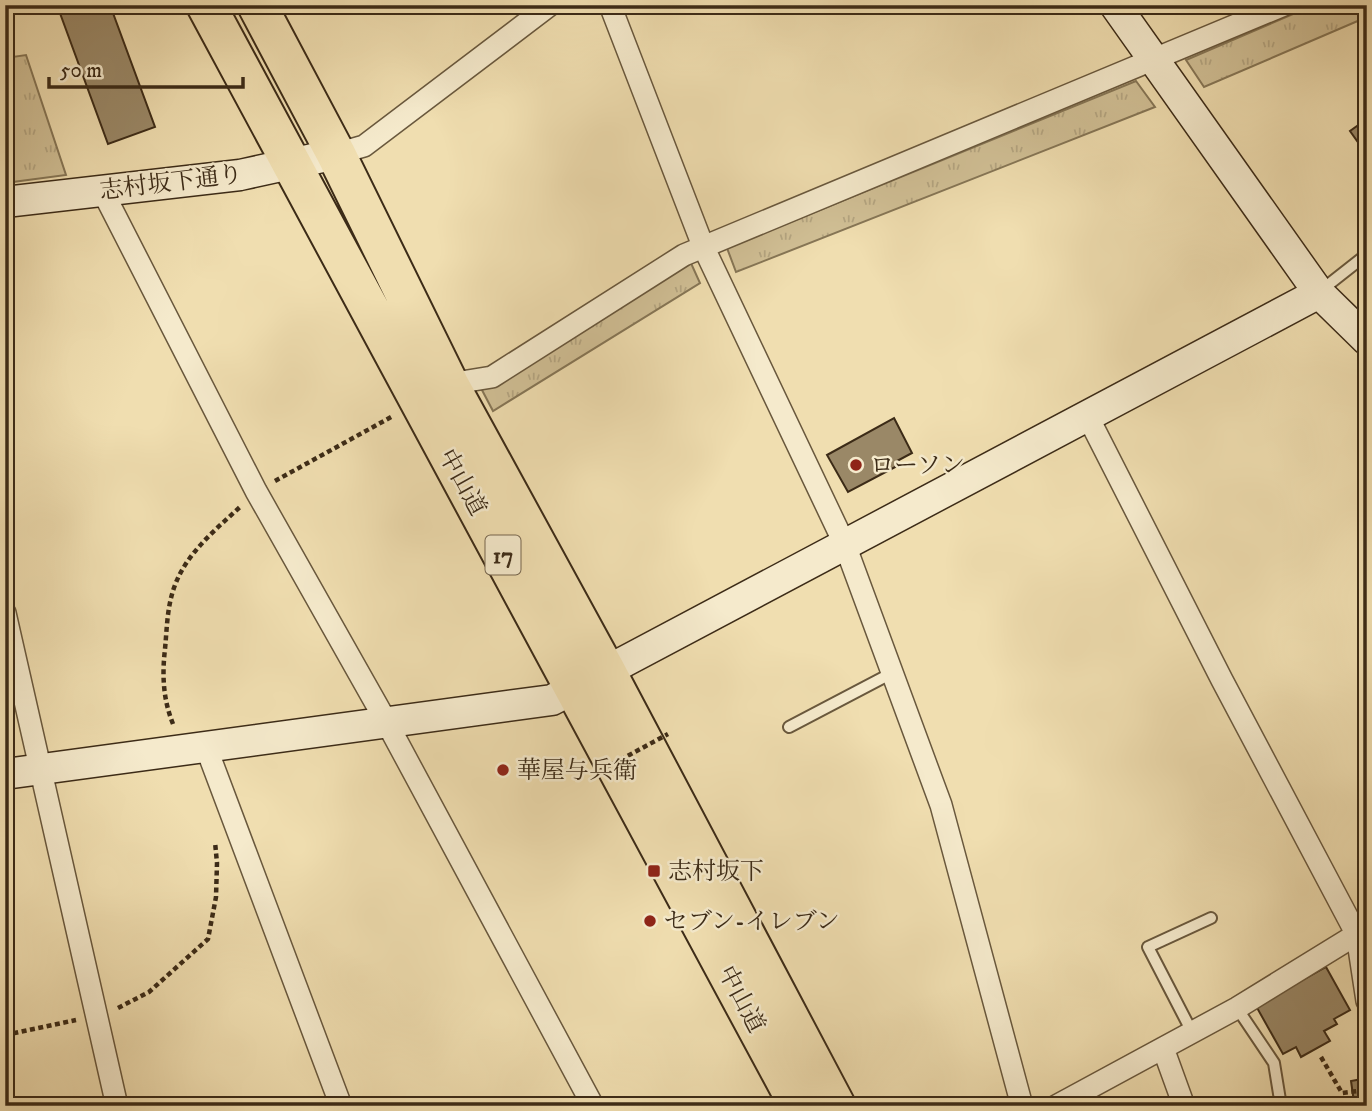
<svg xmlns="http://www.w3.org/2000/svg" width="1372" height="1111" font-family="'IM FELL DW Pica','Noto Serif JP',serif">
	<style>
		.grass { fill: url(#grass-tufts); stroke: #867656; stroke-width: 2 }
		.building { fill: #9a8867; stroke: #3c2b17; stroke-width: 2 }
		.lines { fill: none; stroke-linecap: round; stroke-linejoin: round }
		.lane-casing { stroke: #69583d; stroke-width: 14 }
		.street-casing { stroke: #69583d; stroke-width: 24 }
		.secondary-casing { stroke: #3c2b17; stroke-width: 33 }
		.highway-casing { stroke: #3c2b17; stroke-width: 42 }
		.path { stroke: #3c2b17; stroke-width: 4.5; stroke-dasharray: 5 3.5; stroke-linecap: butt }
		.lane { stroke: #f5eacc; stroke-width: 10 }
		.street { stroke: #f5eacc; stroke-width: 21 }
		.secondary { stroke: #f5eacc; stroke-width: 30 }
		.highway { stroke: #f0deb0; stroke-width: 38 }
		.path-bridge { stroke: #3c2b17; stroke-width: 4.5; stroke-dasharray: 5 3.5; stroke-linecap: butt }
		.poi-dot { fill: #8f2418; stroke: #f5eacc; stroke-width: 2.5 }
		.labels { text-anchor: middle; stroke-width: 5; stroke-linejoin: round; paint-order: stroke }
		.shield { fill: #f5eacc; stroke: #74644d; stroke-width: 2 }
		.shield-label { font-size: 23px; font-weight: bold; fill: #3c2b17 }
		.street-label { font-size: 24px; fill: #3c2b17; stroke: #f5eacc }
		.poi-label { font-size: 24px; fill: #3c2b17; stroke: #f5eacc; text-anchor: start }
	</style>
	<defs>
		<pattern id="grass-tufts" width="24" height="20" patternUnits="userSpaceOnUse" patternTransform="scale(1.75)"><rect width="24" height="20" fill="#d1c096"/><path d="M3 7l-1-3M5 7V3M7 7l1-3M15 17l-1-3M17 17v-4M19 17l1-3" fill="none" stroke="#b4a581"/></pattern>
	</defs>
	<rect width="100%" height="100%" fill="#f0deb0"/>
	<filter id="stains"><feTurbulence type="fractalNoise" baseFrequency=".00286" numOctaves="4"/><feColorMatrix values="0 0 0 0 .2 0 0 0 0 .09 0 0 0 0 .02 0 0 0 .5 -.17"/></filter>
	<radialGradient id="worn" r=".72"><stop offset=".6" stop-color="#630" stop-opacity="0"/><stop offset="1" stop-color="#630" stop-opacity=".3"/></radialGradient>
	<path class="grass" d="M1314 5H1367V17L1204 87 1186 60Z
		M26 55 66 175 5 183V58Z
		M1136 81 1155 107 736 272 727 248Z
		M690 261 700 283 493 411 482 390Z"/>
	<path class="building" d="M57 5H110L155 127 108 144Z
		M1367 119V155L1350 131Z
		M894 418 912 453 897 461 899 465 848 492 827 455Z
		M1326 967 1350 1010 1334 1019 1337 1024 1324 1031 1330 1041 1301 1057 1296 1047 1283 1054 1256 1006Z
		M1362 1079 1365 1100 1354 1102 1351 1081Z"/>
	<g class="lines">
		<defs>
			<path id="lane" d="M1319 292 1366 255
				M789 727 892 673
				M1237 1008 1274 1063 1281 1106
				M1192 1032 1148 947 1211 918"/>
			<path id="street" d="M610 5 703 246 845 545 941 805 1022 1106
				M336 154 364 146 550 5
				M102 190 256 491 387 723 593 1106
				M449 384 492 377 684 255 1284 5
				M1087 415 1222 680 1357 935 1367 1001
				M5 613 117 1106
				M206 747 341 1106
				M1163 1048 1184 1106
				M1056 1106 1237 1008 1367 928"/>
			<path id="secondary" d="M1115 5 1319 293 1367 340
				M5 202 240 175 336 154
				M5 774 552 700 1319 293"/>
			<path id="highway" d="M206 5 799 1106
				M257 5 336 154 449 384 606 671 836 1106"/>
		</defs>
		<use href="#lane" class="lane-casing"/>
		<use href="#street" class="street-casing"/>
		<use href="#secondary" class="secondary-casing"/>
		<use href="#highway" class="highway-casing"/>
		<path class="path" d="M275 481 393 416
			M173 724C163 699 162 675 165 649 167 628 167 606 175 585 187 553 215 530 240 507
			M118 1008 149 992 208 939 216 897 217 863 215 842
			M5 1035 76 1020
			M1321 1057 1342 1093 1366 1090"/>
		<use href="#lane" class="lane"/>
		<use href="#street" class="street"/>
		<use href="#secondary" class="secondary"/>
		<use href="#highway" class="highway"/>
		<path class="path-bridge" d="M598 772 668 734"/>
	</g>
	<g class="poi-dot">
		<circle cx="856" cy="465" r="7"/>
		<circle cx="503" cy="770" r="7"/>
		<rect x="647" y="864" width="14" height="14" rx="3.5"/>
		<circle cx="650" cy="921" r="7"/>
	</g>
	<g class="labels">
		<rect class="shield" x="485.5" y="535.5" width="35" height="39" rx="5"/>
		<g class="shield-label">
			<text x="503" y="563">17</text>
		</g>
		<g class="street-label">
			<text transform="translate(171 182) rotate(-7)" y="8">志村坂下通り</text>
			<text transform="translate(463 482) rotate(61)" y="8">中山道</text>
			<text transform="translate(742 999) rotate(62)" y="8">中山道</text>
		</g>
		<g class="poi-label">
			<text x="870" y="473">ローソン</text>
			<text x="517" y="778">華屋与兵衛</text>
			<text x="668" y="879">志村坂下</text>
			<text x="664" y="929">セブン-イレブン</text>
		</g>
	</g>
	<rect width="1372" height="1111" fill="none" stroke="#f0deb0" stroke-width="28"/>
	<rect x="7" y="7" width="1358" height="1097" fill="none" stroke="#3c2b17" stroke-width="3.5"/>
	<rect x="14" y="14" width="1344" height="1083" fill="none" stroke="#3c2b17" stroke-width="2"/>
	<path d="M49 77v10h194v-10" fill="none" stroke="#3c2b17" stroke-width="3.5"/>
	<text x="60" y="77" font-size="21" fill="#3c2b17" stroke="#f5eacc" stroke-width="5" paint-order="stroke">50 m</text>
	<rect width="100%" height="100%" filter="url(#stains)"/>
	<rect width="100%" height="100%" fill="url(#worn)"/>
</svg>
